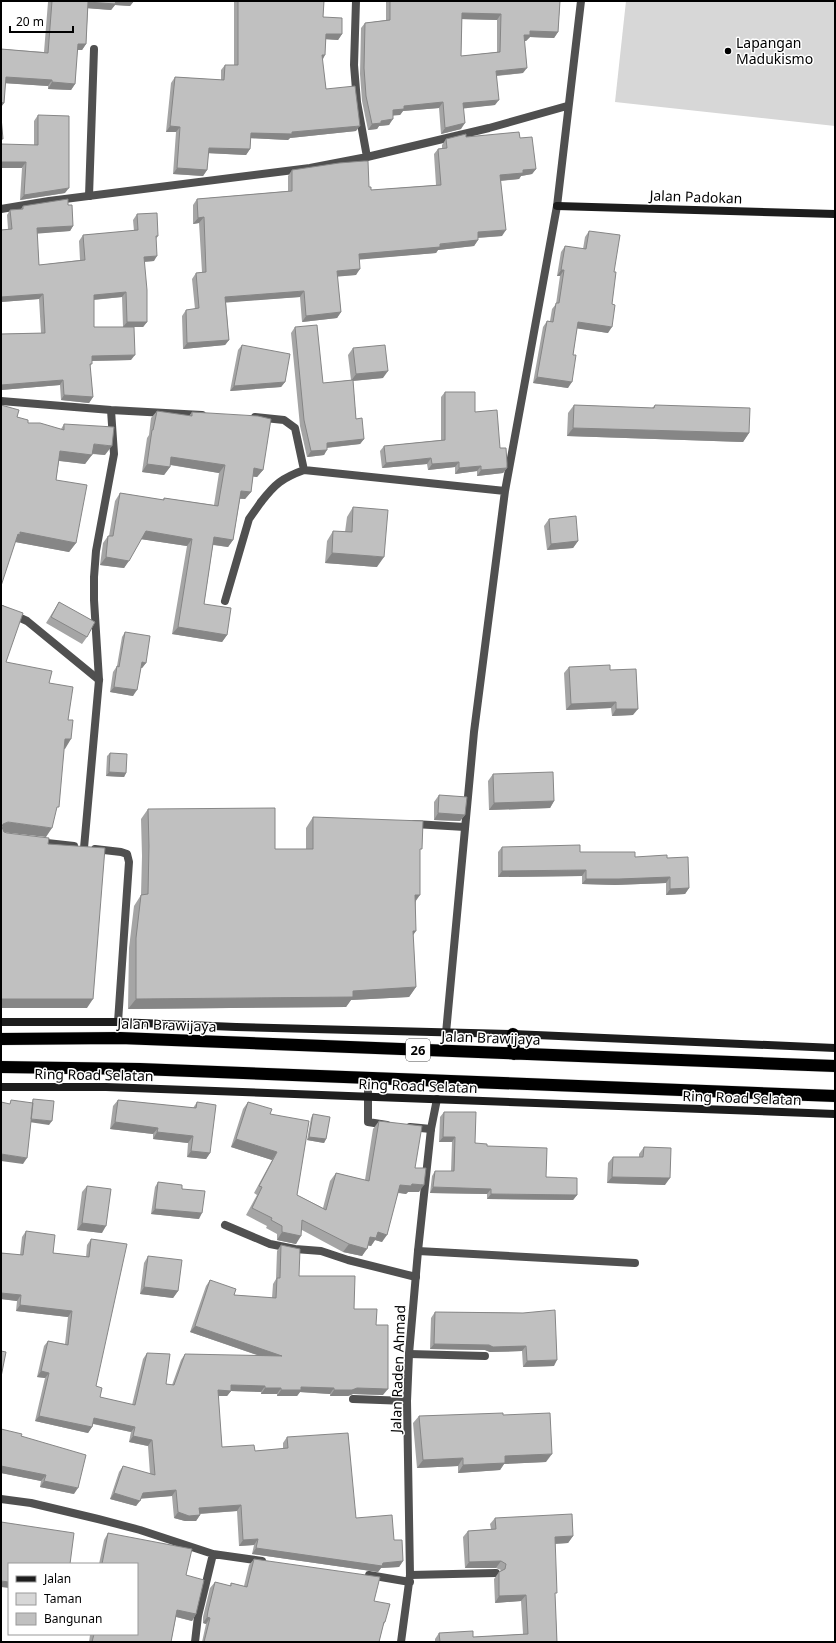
<svg xmlns="http://www.w3.org/2000/svg" width="836" height="1643" font-family="'Noto Sans',sans-serif">
	<style>
		.green { fill: #d7d7d7 }
		.lines { fill: none; stroke-linecap: round; stroke-linejoin: round }
		.highway-casing { stroke: #dbdbdb; stroke-width: 13 }
		.lane { stroke: #505050; stroke-width: 8 }
		.street { stroke: #505050; stroke-width: 8 }
		.secondary { stroke: #1d1d1d; stroke-width: 8 }
		.highway { stroke: #000; stroke-width: 12 }
		.wall { fill: #a5a5a5; fill-rule: evenodd }
		.shaded-wall { fill: #868686 }
		.building { fill: #c0c0c0; stroke: #868686; fill-rule: evenodd }
		.poi-dot { fill: #000; stroke: #fff; stroke-width: 1.5 }
		.labels { text-anchor: middle; stroke-width: 3; stroke-linejoin: round; paint-order: stroke }
		.shield { fill: #fff; stroke: #4c4c4c; stroke-width: 1 }
		.shield-label { font-size: 13px; font-weight: bold; fill: #000 }
		.poi-label { font-size: 14px; fill: #000; stroke: #fff; text-anchor: start }
		.street-label { font-size: 14px; fill: #000; stroke: #fff }
	</style>
	<rect width="100%" height="100%" fill="#fff"/>
	<path class="green" d="M626 1H835V126L615 102Z"/>
	<g class="lines">
		<defs>
			<path id="highway" d="M513 1034 514 1054
				M1 1039 120 1038 835 1066
				M1 1067 140 1069 835 1096"/>
		</defs>
		<use href="#highway" class="highway-casing"/>
		<path class="lane" d="M89 196 94 49
			M225 601 249 519 261 502
			M1 609 27 621 99 680
			M414 824 465 827
			M368 1078V1122L387 1125
			M410 1127 431 1129
			M225 1225 270 1244 295 1249 321 1251 348 1260 416 1277
			M418 1251 635 1263
			M409 1354 485 1356
			M353 1399 407 1401
			M410 1575 496 1573"/>
		<path class="street" d="M356 1 354 65 357 102 367 157
			M1 209 49 201 310 168 367 157 489 128 567 106
			M1 401 111 410 202 415
			M255 417 284 420 295 428 304 470
			M261 502C275 484 282 478 304 470L505 491
			M38 842 74 846
			M84 848 99 680 94 600V577L96 551 114 454 111 410
			M95 849 121 852 127 854 129 862 118 1022
			M446 1033 474 732 505 491 557 206 581 1
			M1 1499 31 1503 98 1519 140 1530 213 1554 262 1561
			M369 1575 410 1582
			M195 1642 198 1616 213 1554
			M401 1642 410 1575 407 1401 409 1354 418 1251 431 1129 437 1099"/>
		<path class="secondary" d="M557 206 835 214
			M1 1022H118L236 1027 513 1034 835 1048
			M1 1087H106L835 1114"/>
		<use href="#highway" class="highway"/>
	</g>
	<path class="wall" d="M32 1H134L130 6 115 5 111 10 88 8 86 44 82 50H77L75 84 71 90 48 89V86L5 83 4 103 1 107V49L44 52 48 2Z
		M234 1H324L323 17 342 34 338 40 326 39 322 60 326 89 356 131 290 138 288 140 251 138 250 149 246 155 208 153 207 170 203 176 173 174 176 132H166L171 83 175 77 221 80V70L225 65H234Z
		M386 1H560L558 32 554 38 530 37 526 41H524L523 73 497 76 495 105 463 108 461 129 441 134 439 108 403 111 400 115H393L389 125 379 126 377 129 368 130 362 101 360 74 361 28 365 23 386 20ZM462 19 497 20V52L461 56Z
		M38 115 65 193 20 200 22 168 34 145V121Z
		M466 137 520 138 536 169 532 174 521 176 519 179 501 181 502 236 478 238V240L474 246 438 250 436 253 360 259 356 275 337 276 341 312 337 318 302 322 300 297 226 302 229 340 225 345 183 349 182 316 186 310 195 309 192 279 196 273 202 272 199 223 193 224V205L197 199 288 191V176L292 170 369 187 371 190 436 185 434 154 438 149 442 148V145L446 139Z
		M68 205 73 226 70 231 37 233 39 265 80 260 79 241 83 235 134 231 133 220 137 214 158 236 156 239 154 261 144 262 147 322 143 327H134L131 360 92 361 90 367 93 397 89 403 61 400 60 385 1 390V334L41 333 39 299 1 302V230L8 229 7 215 10 210 21 209 23 206ZM122 297 123 327H94V300Z
		M589 231 614 272 608 333 577 328 568 388 533 383 543 327 547 321H550L552 309 556 304 560 276H557L561 252 565 246 583 249 585 237Z
		M295 327 323 383 351 380 348 355 353 348 383 378 353 381 356 419 364 439 360 444 327 448 324 455 307 457 300 426 291 333Z
		M242 345 285 382 281 387 230 391 238 350Z
		M445 392 475 412 500 448 507 468 503 473 477 476V471L455 474V467L428 470 427 464 382 468 380 451 384 446 441 440V397Z
		M574 405 652 408 655 405 749 433 743 442 567 436 568 413Z
		M157 411 189 416 192 412 263 470 257 477 253 476 251 492 245 499H240L233 540 228 547 213 545 204 604 227 635 222 642 172 634 187 546 141 539 124 568 100 565 103 543 108 536H109L115 501 120 493 163 500 164 498 214 505 219 473 170 465V467L164 475 142 472 147 438 149 435 151 418Z
		M17 417 28 423 61 429 64 424 105 455 92 454 85 464 59 461 56 480 76 543 69 552 16 542Z
		M353 507 377 567 325 563 327 541 333 531 345 532 347 517Z
		M549 519 578 541 573 548 547 550 544 526Z
		M59 602 87 637 82 644 46 623Z
		M125 632 146 663 142 668H141L133 696 110 692 113 672 117 666 122 637Z
		M569 667 610 670 633 715 612 716 611 708 566 710 564 673Z
		M110 753 126 773 124 777 106 776 107 756Z
		M493 774 554 801 550 808 489 810 488 781Z
		M439 795 465 815 460 821 434 820V802Z
		M148 809 275 849H306V828L313 817 420 852 413 936 416 987 409 997 351 1000 346 1007 128 1009 129 948 134 906 141 895 142 856 141 819Z
		M502 847 580 852 635 857 667 858 689 888 685 894 666 895V883L615 885 582 884V876L498 877V852Z
		M118 1100 193 1108 197 1102 210 1153 206 1159 187 1157 188 1143 153 1139V1134L110 1129 113 1106Z
		M248 1102 270 1114 297 1195 323 1208 330 1181 336 1173 365 1180 373 1129 379 1121 415 1168 419 1192H408L406 1194 398 1193 382 1242 375 1240 371 1246 368 1245 362 1256 343 1252 302 1230 296 1244 277 1240V1234L266 1228 267 1226 246 1215 257 1195 254 1193 272 1160 231 1147 243 1109Z
		M444 1112 475 1143 487 1146 546 1177 577 1195 573 1200 487 1199V1194L430 1193 432 1176 435 1171H451L452 1142H439L440 1117Z
		M313 1114 326 1139 324 1143 307 1140 311 1118Z
		M644 1147 665 1185 607 1183 608 1163 613 1157H639V1154Z
		M158 1182 182 1189 199 1219 151 1214 155 1187Z
		M87 1186 102 1233 77 1230 82 1192Z
		M26 1231 53 1253 86 1257 87 1245 91 1239 96 1386 100 1397 132 1405 143 1359 147 1353 166 1384 172 1385 181 1360 185 1354 260 1356 190 1332 206 1286 210 1280 234 1295 272 1298 273 1284 276 1279 277 1251 281 1245 299 1276 354 1309 376 1325 383 1395 353 1394 348 1396H330V1394L300 1392 297 1396H277V1394H261V1392L231 1391 227 1396H218L222 1447 255 1451 283 1449V1443L287 1437 356 1518 394 1540 403 1561 399 1567 381 1568 378 1572 252 1554 254 1545 239 1546 237 1511 200 1514V1515L196 1521H185L174 1518 172 1496 141 1498 136 1506 110 1499 119 1472 123 1466 150 1474 148 1446 129 1442 131 1432 93 1424 92 1427 88 1433 35 1421 45 1378 37 1377 44 1346 48 1341 65 1344 68 1317 16 1311 17 1301 1 1299V1253L20 1255 22 1237Z
		M148 1256 178 1291 173 1298 140 1294 144 1263Z
		M435 1312 523 1313 554 1366 523 1367 522 1351 490 1352 485 1350 430 1349 431 1318Z
		M503 1415 546 1462 504 1464 500 1470 458 1473V1466L417 1468 413 1423 419 1416Z
		M1 1429 21 1436 74 1494 40 1487 41 1481 1 1473Z
		M495 1518 573 1536 568 1543 555 1544V1596L557 1642H435V1639L439 1633 473 1637 523 1634 521 1601 495 1603 494 1579 499 1572 501 1570 496 1568H465L463 1537 468 1531 491 1529 490 1524Z
		M108 1533 186 1575 196 1614 192 1621 176 1617 171 1642H89L90 1635 87 1634H137V1564H99L104 1540Z
		M254 1559 374 1601 385 1622 383 1626 379 1642H202L206 1624 203 1623V1617L210 1588 215 1582 230 1586 231 1583 244 1586 249 1565Z"/>
	<path class="shaded-wall" d="M32 1H48V2Z
		M114 1H134L130 6 115 5 111 10 84 8 88 2Z
		M462 13 501 14 497 20 458 19Z
		M530 31 558 32 554 38 530 37 526 41H520L524 35Z
		M326 34H342L338 40 322 39Z
		M78 44H86L82 50H73Z
		M322 55H325L322 61Z
		M527 68 523 73 492 76 496 71Z
		M6 77 52 80 48 86 2 83Z
		M52 82 75 84 71 90 48 89Z
		M499 100 495 105 459 109 463 103Z
		M1 102 4 103 1 107Z
		M443 102 439 108 403 111 400 115 389 116 393 110 404 106Z
		M393 119 389 125 379 126 377 129 368 130 372 124 381 121Z
		M465 123 461 129 441 134 445 128Z
		M170 126 180 127 176 132H166Z
		M360 126 356 131 290 138 288 140 247 138 251 133 292 132Z
		M209 148 250 149 246 155 205 153Z
		M1 162H26L22 168H1Z
		M177 168 207 170 203 176 173 174Z
		M536 169 532 174 521 176 519 179 496 181 500 175 523 170Z
		M69 188 65 193 20 200 24 195Z
		M204 217 199 223 193 224 198 218Z
		M73 226 70 231 33 234 37 228Z
		M506 230 502 236 473 238 478 232Z
		M478 240 474 246 438 250 436 253 355 260 359 254Z
		M157 256 154 261 140 262 144 257Z
		M360 269 356 275 333 277 337 271Z
		M561 270H564L560 276H557Z
		M304 291 300 297 221 303 225 297Z
		M126 292 122 297 90 300 94 295Z
		M43 294 39 299 1 302V297Z
		M341 312 337 318 302 322 306 316Z
		M127 322H147L143 327H123Z
		M578 322 612 327 608 333 574 328Z
		M229 340 225 345 183 349 187 343Z
		M135 355 131 360 88 361 92 356Z
		M388 371 383 378 351 381 356 374Z
		M537 377 572 382 568 388 533 383Z
		M63 380 60 385 1 390V385Z
		M285 382 281 387 230 391 234 386Z
		M64 395 93 397 89 403 61 400Z
		M573 428 749 433 743 442 567 436Z
		M364 439 360 444 323 448 327 443Z
		M94 444 112 446 105 455 87 453Z
		M327 450 324 455 307 457 311 451Z
		M60 451 92 455 85 464 53 460Z
		M171 457 225 465 219 473 166 464Z
		M431 458 427 464 382 468 386 463Z
		M459 462 455 467 428 470 432 464Z
		M147 464 170 467 164 475 142 472Z
		M481 466 477 471 455 474 459 468Z
		M254 468 263 470 257 477 249 476Z
		M507 468 503 473 477 476 481 470Z
		M241 491 251 492 245 499 236 498Z
		M146 531 192 539 187 546 140 539Z
		M20 532 76 543 69 552 15 542 18 534Z
		M214 537 233 540 228 547 209 544Z
		M578 541 573 548 547 550 551 544Z
		M332 553 384 557 377 567 325 563Z
		M106 557 129 561 124 568 100 565Z
		M178 627 227 635 222 642 172 634Z
		M142 662 146 663 142 668 138 667Z
		M114 687 137 690 133 696 110 692Z
		M616 702 611 708 566 710 571 704Z
		M616 709H638L633 715 612 716Z
		M65 739H71L65 749 59 748Z
		M109 772 126 773 124 777 106 776Z
		M554 801 550 808 489 810 494 803Z
		M438 813 465 815 460 821 434 820Z
		M8 822 52 828 46 837 1 832 3 824Z
		M586 870 582 876 498 877 502 871Z
		M670 877 666 883 615 885 582 884 586 879Z
		M689 888 685 894 666 895 670 889Z
		M415 895H420L413 905Z
		M413 931H416L409 941Z
		M416 987 409 997 351 1000 346 1007 128 1009 136 999Z
		M1 999H93L87 1008H1Z
		M31 1119 52 1121 49 1125 29 1122Z
		M115 1122 158 1128 153 1134 110 1129Z
		M157 1132 193 1136 188 1143 153 1139Z
		M309 1137 326 1139 324 1143 307 1140Z
		M443 1137H455L452 1142H439Z
		M236 1139 277 1152 272 1160 231 1147Z
		M191 1151 210 1153 206 1159 187 1157Z
		M1 1154 27 1158 23 1164 1 1161Z
		M612 1177 670 1178 665 1185 607 1183Z
		M400 1185 412 1184 424 1185 419 1192H408L406 1194 395 1192Z
		M433 1187 491 1189 487 1194 430 1193Z
		M491 1194 577 1195 573 1200 487 1199Z
		M155 1209 202 1213 199 1219 151 1214Z
		M82 1223 106 1226 102 1233 77 1230Z
		M282 1232 301 1236 296 1244 277 1240Z
		M378 1232 387 1235 382 1242 375 1240 371 1246 365 1245 370 1237Z
		M349 1244 367 1249 362 1256 343 1252Z
		M144 1287 178 1291 173 1298 140 1294Z
		M1 1293 21 1295 17 1301 1 1299Z
		M20 1305 72 1311 68 1317 16 1311Z
		M195 1326 282 1356 278 1362 190 1332Z
		M434 1344 526 1346 522 1351 490 1352 485 1350 430 1349Z
		M557 1360 554 1366 523 1367 527 1361Z
		M41 1371 49 1373 45 1378 37 1377Z
		M231 1385 265 1386 261 1392 231 1391 227 1396H214L218 1390Z
		M301 1387 334 1388 330 1394 300 1392 297 1396H277L281 1390Z
		M265 1388H281L277 1394H261Z
		M357 1388 388 1389 383 1395 353 1394 348 1396H330L334 1390Z
		M39 1416 92 1427 88 1433 35 1421Z
		M94 1418 135 1427 131 1432 90 1423Z
		M133 1436 152 1440 148 1446 129 1442Z
		M552 1454 546 1462 504 1464 500 1470 458 1473 463 1465 505 1456Z
		M463 1458 458 1466 417 1468 423 1460Z
		M1 1466 46 1475 41 1481 1 1473Z
		M44 1481 78 1488 74 1494 40 1487Z
		M176 1490 172 1496 138 1499 143 1493Z
		M114 1493 140 1501 136 1506 110 1499Z
		M241 1505 237 1511 195 1514 199 1508Z
		M178 1512 200 1515 196 1521H185L174 1518Z
		M573 1536 568 1543 550 1544 555 1537Z
		M258 1539 254 1545 239 1546 243 1540Z
		M256 1548 383 1563 403 1561 399 1567 381 1568 378 1572 252 1554Z
		M501 1561 496 1568H465L469 1562Z
		M1 1581 9 1582V1588L1 1587Z
		M526 1595 521 1601 495 1603 499 1596Z
		M177 1610 196 1614 192 1621 173 1616Z
		M207 1617 210 1618 206 1624 203 1623Z"/>
	<path class="building" d="M52 1H116L115 4 88 2 86 44H78L75 84 52 82V80L6 77 4 103 1 102V49L48 53Z
		M238 1H324L323 17 342 18V34H326L325 55H322L326 89 355 86 360 126 292 132V134L251 133 250 149 209 148 207 170 177 168 180 127 170 126 175 77 224 80 225 65H238Z
		M390 1H560L558 32 530 31V35H524L527 68 496 71 499 100 463 103 465 123 445 128 443 102 404 106V109L393 110V119L381 121V123L372 124 366 96 364 68 365 23 390 20ZM462 13 501 14 500 52 461 56Z
		M38 115 69 116V188L24 195 26 162H1V144L38 145Z
		M1 117 3 139H1Z
		M519 132 520 138 532 137 536 169 523 170V173L500 175 506 230 478 232V240L440 244V247L359 254 360 269 337 271 341 312 306 316 304 291 225 297 229 340 187 343 186 310 199 308 196 273 206 272 204 217 198 218 197 199 292 191V170L339 163 364 161H368L369 187H371V190L441 185 438 149 447 148 446 139 466 134V137Z
		M68 199V205H72L73 226 37 228 39 265 85 260 83 235 138 230 137 214 157 213 158 236H156L157 256 144 257 147 290V322H127L126 292 94 295V327H134L135 355 92 356V364H90L93 397 64 395 63 380 1 385V334L45 333 43 294 1 297V230L12 229 10 210 23 209V206Z
		M589 231 620 235 614 272H616L612 304 615 305 612 327 578 322 573 355H576L572 382 537 377 547 321 553 322 556 303H559L564 270H561L565 246 586 249Z
		M317 325 323 383 353 380 356 419 362 418 364 439 327 443V450L311 451 304 420 295 327Z
		M242 345 290 354 285 382 234 386Z
		M385 345 388 371 356 374 353 348Z
		M445 392H475V412L497 410 500 448H506L507 463V468L481 470V466L459 468V462L432 464 431 458 386 463 384 446 445 440Z
		M1 405 19 410 17 417 28 420V423H40L64 430V424L114 427 112 446 94 444 92 455 60 451 56 480 87 485 76 543 20 532V535L18 534 1 586Z
		M574 405 654 408 655 405 750 408 749 433 573 428Z
		M157 411 192 416V412L258 416 271 419 263 470 254 468 251 492 241 491 233 540 214 537 204 604 231 608 227 635 178 627 192 539 146 531 129 561 106 557 108 536H113L120 493 164 500V498L218 506 225 465 171 457 170 467 147 464 152 430H153Z
		M353 507 388 510 384 557 332 553 333 531 352 532Z
		M576 516 578 541 551 544 549 519Z
		M59 602 95 622 87 637 51 617Z
		M1 605 23 613 6 662 52 671 49 683 73 687 68 720H73L71 739H65L59 807H57L52 828 8 822 3 824 2 827 4 832 7 833 49 838 48 844 105 848 93 999H1Z
		M125 632 150 636 146 663 142 662 137 690 114 687 117 666 119 667Z
		M610 665V670L636 669 638 709H616V702L571 704 569 667Z
		M110 753 127 754 126 773 109 772Z
		M553 772 554 801 494 803 493 774Z
		M439 795 467 797 465 815 438 813Z
		M275 808V849H313V817L423 821 422 849H420V895H415L416 931H413L416 987 353 991V997L136 999V938L141 895 148 894 149 846 148 809Z
		M580 845V852H635V857L667 855V858L688 857 689 888 670 889V877L619 879H586V870L502 871V847Z
		M33 1099 54 1101 52 1121 31 1119Z
		M11 1100 33 1103 27 1158 1 1154V1102L10 1104Z
		M118 1100 196 1108 197 1102 216 1105 210 1153 191 1151 193 1136 157 1132 158 1128 115 1122Z
		M248 1102 272 1109 270 1114 309 1121 297 1195 326 1210 336 1173 369 1181 379 1121 422 1126 415 1168H426L424 1185 412 1184 411 1186 400 1185 387 1235 378 1232 376 1238 370 1237 367 1249 349 1244 302 1220 301 1236 282 1232V1226L271 1220 272 1218 252 1208 262 1187 259 1186 277 1152 236 1139Z
		M444 1112H476L475 1143 487 1144V1146L547 1148 546 1177 577 1178V1195L491 1194V1189L433 1187 435 1171H454L455 1137H443Z
		M313 1114 330 1117 326 1139 309 1137Z
		M644 1147 671 1148 670 1178 612 1177 613 1157H643Z
		M158 1182 182 1185V1189L205 1191 202 1213 155 1209Z
		M87 1186 111 1189 106 1226 82 1223Z
		M26 1231 55 1235 53 1253 89 1257 91 1239 127 1244 96 1386 102 1388 100 1397 135 1405 147 1353 170 1354 166 1384 174 1385 185 1354 282 1356 195 1326 210 1280 236 1289 234 1295 276 1298 277 1278H280L281 1245 300 1249 299 1276H355L354 1309H377L376 1325H388V1389L357 1388 352 1390H334V1388L301 1387V1390H281V1388H265V1386L231 1385V1391L218 1390 222 1447 254 1445 255 1451 288 1448 287 1437 348 1433 356 1518 392 1515 394 1540H402L403 1561 383 1563 382 1566 256 1548 258 1539 243 1540 241 1505 199 1508 200 1515 189 1516 178 1512 176 1490 143 1493 140 1501 114 1493 123 1466 155 1475 152 1440 133 1436 135 1427 94 1418 92 1427 39 1416 49 1373 41 1371 48 1341 68 1345 72 1311 20 1305 21 1295 1 1293V1253L23 1255Z
		M148 1256 182 1260 178 1291 144 1287Z
		M555 1310 557 1360 527 1361 526 1346 493 1347 489 1345 434 1344 435 1312 523 1313Z
		M1 1351 6 1352 1 1377Z
		M503 1413V1415L550 1413 552 1454 505 1456V1463L463 1465V1458L423 1460 419 1416Z
		M1 1429 22 1434 21 1436 86 1455 78 1488 44 1481 46 1475 1 1466Z
		M572 1514 573 1536 555 1537 557 1593H555L557 1642H440L439 1633 473 1631V1637L528 1634 526 1595 499 1596V1572L505 1569 506 1564 501 1561 469 1562 468 1531 496 1529 495 1518Z
		M1 1522 74 1533 70 1564H9V1582L1 1581Z
		M108 1533 192 1549 186 1575 204 1580 196 1614 177 1610 171 1642H92L94 1634H137V1564H102Z
		M254 1559 380 1577 374 1601 390 1604 385 1622H384L379 1642H204L210 1618 207 1617 208 1611 215 1582 231 1586V1583L247 1587Z"/>
	<circle class="poi-dot" cx="728" cy="51" r="4"/>
	<g class="labels">
		<rect class="shield" x="406" y="1039" width="24" height="22" rx="3"/>
		<g class="shield-label">
			<text x="418" y="1055">26</text>
		</g>
		<g class="poi-label">
			<text x="736" y="48">Lapangan<tspan x="736" dy="16">Madukismo</tspan></text>
		</g>
		<g class="street-label">
			<text transform="translate(696 197) rotate(2)" y="5">Jalan Padokan</text>
			<text transform="translate(167 1025) rotate(2)" y="5">Jalan Brawijaya</text>
			<text transform="translate(491 1038) rotate(2)" y="5">Jalan Brawijaya</text>
			<text transform="translate(94 1075) rotate(1)" y="5">Ring Road Selatan</text>
			<text transform="translate(418 1086) rotate(2)" y="5">Ring Road Selatan</text>
			<text transform="translate(742 1098) rotate(2)" y="5">Ring Road Selatan</text>
			<text transform="translate(398 1369) rotate(-88)" y="5">Jalan Raden Ahmad</text>
		</g>
	</g>
	<rect width="836" height="1643" fill="none" stroke="#000000" stroke-width="4"/>
	<rect x="8" y="1563" width="130" height="72" fill="#ffffff" stroke="#999999"/>
	<rect x="16" y="1576" width="20" height="6" fill="#1d1d1d" stroke="#999999"/>
	<text x="44" y="1583" font-size="12" fill="#000000">Jalan</text>
	<rect x="16" y="1593" width="20" height="12" fill="#d7d7d7" stroke="#999999"/>
	<text x="44" y="1603" font-size="12" fill="#000000">Taman</text>
	<rect x="16" y="1613" width="20" height="12" fill="#c0c0c0" stroke="#999999"/>
	<text x="44" y="1623" font-size="12" fill="#000000">Bangunan</text>
	<path d="M10 26v6h63v-6" fill="none" stroke="#000000" stroke-width="2"/>
	<text x="16" y="26" font-size="12" fill="#000000" stroke="#ffffff" stroke-width="3" paint-order="stroke">20 m</text>
</svg>
